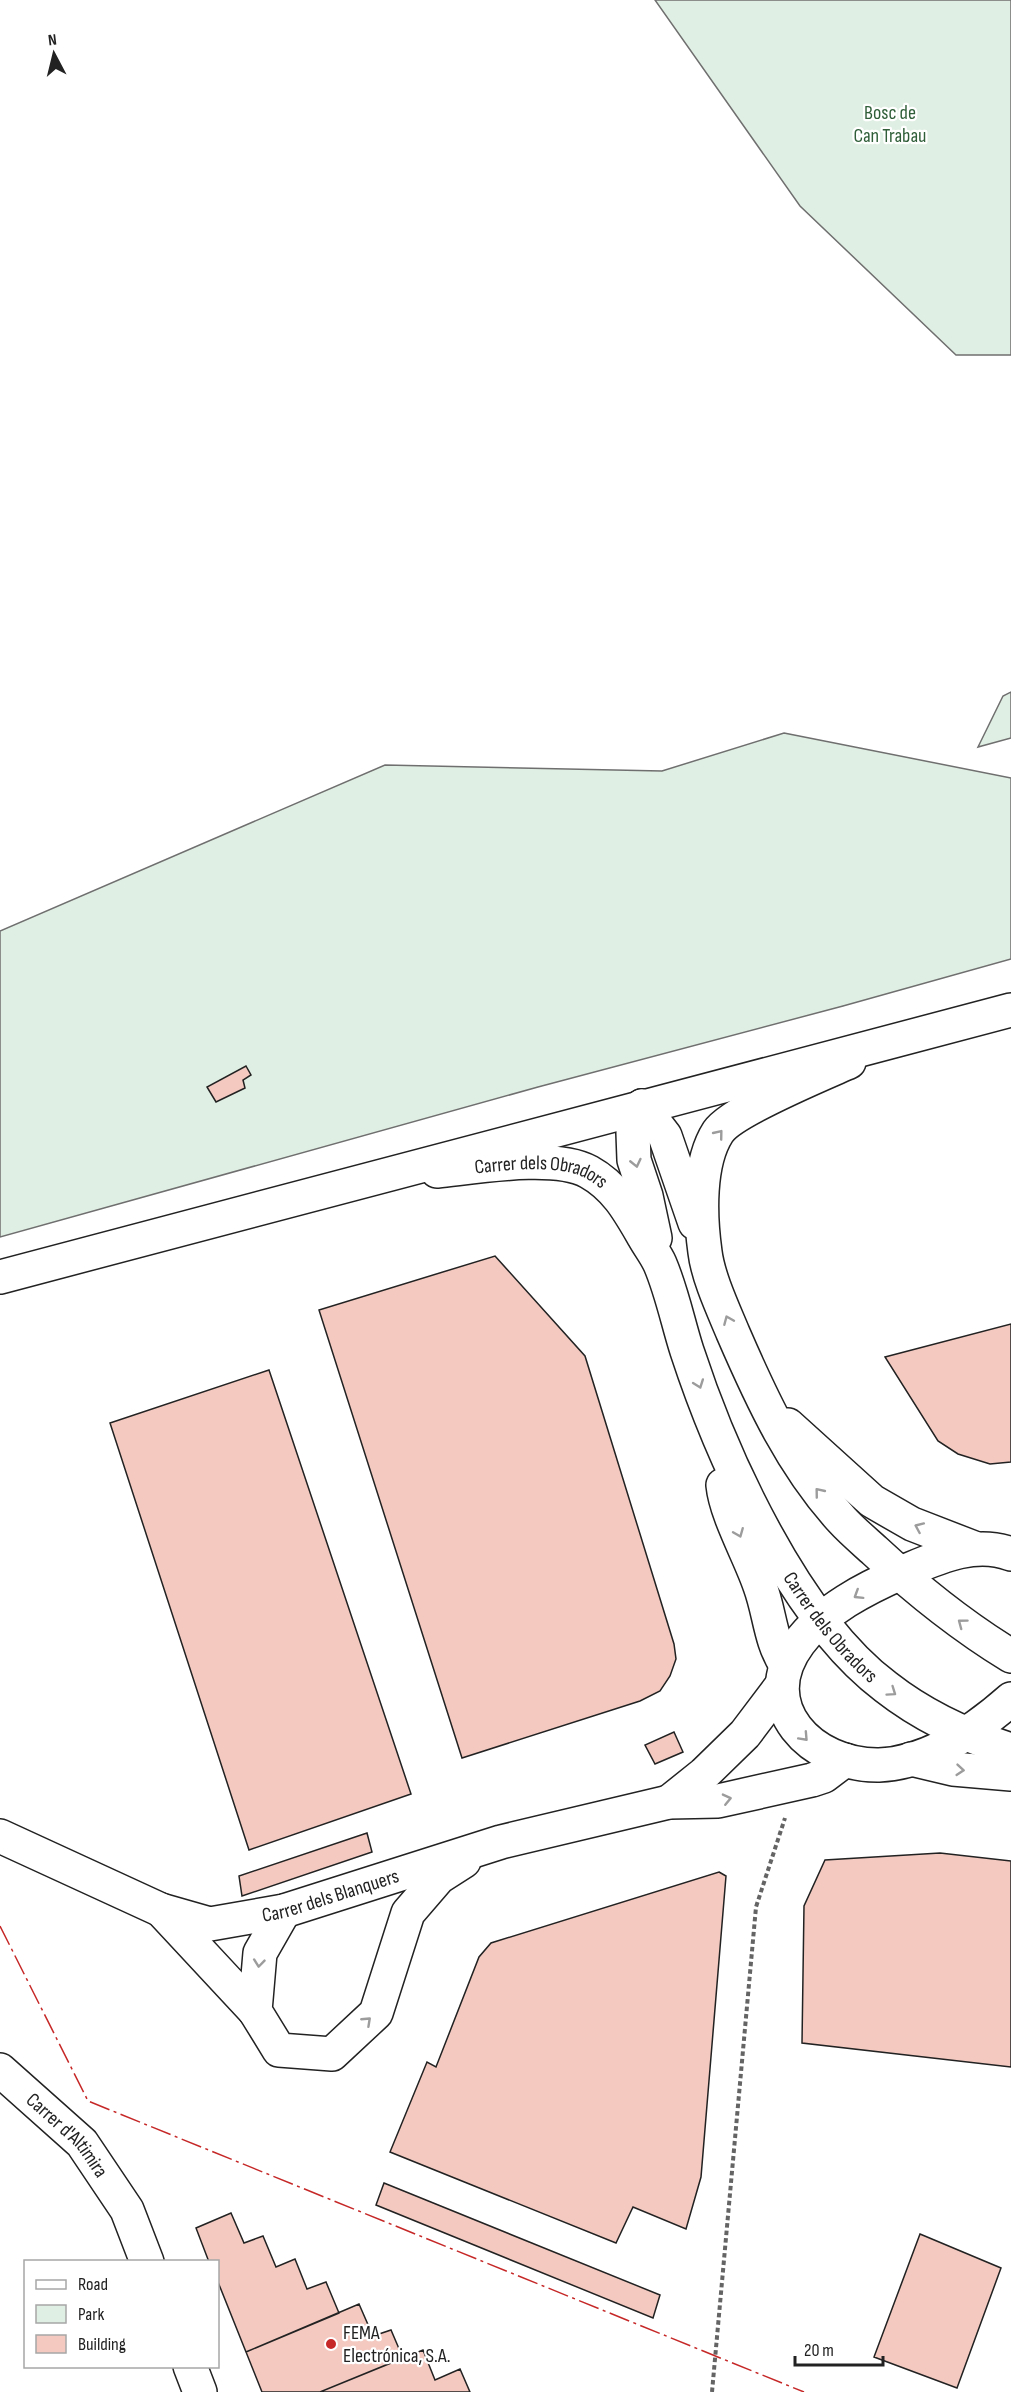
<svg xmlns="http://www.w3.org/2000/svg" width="1011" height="2392" font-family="'Sofia Sans Condensed',sans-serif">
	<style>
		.green { fill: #e0efe3; stroke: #6f6f6f; stroke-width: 1.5 }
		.building { fill: #f3c9c0; stroke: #222; stroke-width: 1.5 }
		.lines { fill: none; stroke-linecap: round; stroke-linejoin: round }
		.minor-casing { stroke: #222; stroke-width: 36 }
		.major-casing { stroke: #222; stroke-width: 36 }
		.path { stroke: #646464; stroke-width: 4; stroke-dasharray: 4.5 3; stroke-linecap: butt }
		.minor { stroke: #fff; stroke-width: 33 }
		.major { stroke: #fff; stroke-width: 33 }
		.power { stroke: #c62828; stroke-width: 1.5; stroke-dasharray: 21 4.5 3 4.5; stroke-linecap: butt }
		.oneway { stroke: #9c9c9c }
		.poi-dot { fill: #c62828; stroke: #fff; stroke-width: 2 }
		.labels { text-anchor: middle; stroke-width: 4.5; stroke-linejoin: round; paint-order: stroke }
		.park-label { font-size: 20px; fill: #2f5e38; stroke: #fff }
		.street-label { font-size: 20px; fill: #222; stroke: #fff }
		.poi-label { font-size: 20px; fill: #222; stroke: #fff; text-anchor: start }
	</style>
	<rect width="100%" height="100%" fill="#fff"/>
	<path class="green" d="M655 0H1011V355H956L800 206Z
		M1011 692V738L978 747 1003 696Z
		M784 733 1011 778V959L843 1006 538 1087 0 1237V931L385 765 662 771Z"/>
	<path class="building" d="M246 1066 251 1075 243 1080 245 1088 216 1102 207 1087Z
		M495 1256 585 1356 674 1644 676 1659 670 1676 660 1691 640 1701 462 1758 319 1310Z
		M1011 1324V1462L990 1464 958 1454 938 1441 885 1357Z
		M269 1370 411 1794 249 1850 110 1423Z
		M674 1732 683 1752 655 1764 645 1745Z
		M367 1833 372 1852 242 1896 239 1876Z
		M940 1853 1011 1861V2067L802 2043 804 1906 825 1860Z
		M719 1872 726 1876 701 2177 686 2229 633 2207 616 2243 390 2152 427 2062 436 2067 479 1957 491 1943Z
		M384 2183 660 2295 653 2318 376 2205Z
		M231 2213 244 2243 263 2236 276 2267 295 2259 307 2289 326 2282 339 2313 246 2352 218 2282V2262H209L196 2228Z
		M920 2234 1001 2268 957 2388 874 2357Z
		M359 2304 373 2336 391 2330 403 2358 320 2392H262L246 2352Z
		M423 2350 435 2380 460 2369 470 2392H320Z"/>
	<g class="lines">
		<defs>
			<g id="minor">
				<path d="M849 1062C822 1074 732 1111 718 1132 698 1163 700 1216 705 1252 708 1277 723 1309 733 1333 762 1400 792 1465 842 1520 852 1531 864 1541 875 1551 917 1590 962 1626 1011 1656"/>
				<path d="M642 1106 633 1133 634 1160 646 1196 655 1238"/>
				<path d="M642 1106 665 1136 695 1223"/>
				<path id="s1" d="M437 1171C476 1167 555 1153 589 1172 616 1187 629 1211 644 1237 649 1246 656 1255 660 1264 672 1292 678 1323 687 1351 722 1458 795 1619 886 1687 923 1716 966 1736 1011 1750"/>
				<path d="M788 1425 872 1501 912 1524 974 1548"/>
				<path d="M723 1485C726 1515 750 1556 760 1586 770 1613 770 1641 786 1665"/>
				<path d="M1011 1554C974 1540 937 1558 903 1572 866 1588 823 1610 799 1643 752 1706 812 1766 879 1765 928 1763 976 1730 1011 1699"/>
				<path d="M911 1759 953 1769 1011 1774"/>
				<path d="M669 1802 704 1774 745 1734 782 1685"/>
				<path id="s2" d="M0 1836 161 1910 210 1924 284 1911 501 1842 669 1802 718 1801 812 1780 824 1776 845 1760"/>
				<path d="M161 1910 255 2011"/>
				<path d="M284 1911 260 1953 255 2011 279 2050 332 2054 376 2013 408 1913 439 1877 464 1861"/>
				<path id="s3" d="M0 2070 82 2143 127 2210 147 2262"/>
				<path d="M190 2366 200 2392"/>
			</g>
			<path id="major" d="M0 1277 1011 1010"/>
		</defs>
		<use href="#minor" class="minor-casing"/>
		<use href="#major" class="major-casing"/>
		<path class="path" d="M712 2392 756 1907 785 1818"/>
		<use href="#minor" class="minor"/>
		<use href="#major" class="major"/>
		<path class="power" d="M0 1926 88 2101 804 2392"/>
	</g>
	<defs><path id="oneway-chevron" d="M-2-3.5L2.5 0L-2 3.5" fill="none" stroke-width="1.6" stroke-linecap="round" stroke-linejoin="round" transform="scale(1.5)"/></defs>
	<g class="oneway">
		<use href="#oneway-chevron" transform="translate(719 1134) rotate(-51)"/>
		<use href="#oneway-chevron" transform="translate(636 1163) rotate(77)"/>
		<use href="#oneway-chevron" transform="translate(728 1320) rotate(-113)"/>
		<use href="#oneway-chevron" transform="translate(699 1384) rotate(70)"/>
		<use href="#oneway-chevron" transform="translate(819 1492) rotate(-129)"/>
		<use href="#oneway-chevron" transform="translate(919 1527) rotate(-156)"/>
		<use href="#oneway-chevron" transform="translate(739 1533) rotate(68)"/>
		<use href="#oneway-chevron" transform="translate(858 1595) rotate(148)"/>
		<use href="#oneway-chevron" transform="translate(962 1623) rotate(-143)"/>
		<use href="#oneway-chevron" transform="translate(892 1692) rotate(35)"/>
		<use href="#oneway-chevron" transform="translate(804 1737) rotate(47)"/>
		<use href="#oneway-chevron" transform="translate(960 1770) rotate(5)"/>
		<use href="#oneway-chevron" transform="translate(727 1799) rotate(-13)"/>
		<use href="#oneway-chevron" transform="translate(259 1963) rotate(96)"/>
		<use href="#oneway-chevron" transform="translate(367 2021) rotate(-43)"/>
	</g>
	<circle class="poi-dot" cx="331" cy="2344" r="6"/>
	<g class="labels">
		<g class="park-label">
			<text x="890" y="119">Bosc de<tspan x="890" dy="23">Can Trabau</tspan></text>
		</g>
		<g class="street-label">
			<text dy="7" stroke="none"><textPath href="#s1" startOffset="106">Carrer dels Obradors</textPath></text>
			<text dy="7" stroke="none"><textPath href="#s1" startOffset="676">Carrer dels Obradors</textPath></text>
			<text dy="7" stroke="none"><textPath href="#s2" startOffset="352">Carrer dels Blanquers</textPath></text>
			<text dy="7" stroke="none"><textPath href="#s3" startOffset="94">Carrer d'Altimira</textPath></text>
		</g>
		<g class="poi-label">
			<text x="343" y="2339">FEMA<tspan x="343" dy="23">Electrónica, S.A.</tspan></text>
		</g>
	</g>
	<rect x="24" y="2260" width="195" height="108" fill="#ffffff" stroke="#a7a7a7" stroke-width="1.5"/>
	<rect x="36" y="2280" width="30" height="9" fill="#ffffff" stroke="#a7a7a7" stroke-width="1.5"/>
	<text x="78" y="2290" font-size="18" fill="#222222">Road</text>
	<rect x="36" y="2305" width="30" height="18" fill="#e0efe3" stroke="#a7a7a7" stroke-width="1.5"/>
	<text x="78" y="2320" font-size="18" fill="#222222">Park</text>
	<rect x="36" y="2335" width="30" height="18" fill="#f3c9c0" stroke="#a7a7a7" stroke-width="1.5"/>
	<text x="78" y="2350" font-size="18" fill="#222222">Building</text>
	<g transform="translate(54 54) rotate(353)" stroke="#ffffff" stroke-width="4.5" paint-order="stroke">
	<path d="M0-4.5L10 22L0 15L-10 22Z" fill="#222222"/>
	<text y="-9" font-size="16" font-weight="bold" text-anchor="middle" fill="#222222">N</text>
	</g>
	<path d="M795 2356v9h88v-9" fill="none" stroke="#222222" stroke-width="3"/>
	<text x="804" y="2356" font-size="18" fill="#222222" stroke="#ffffff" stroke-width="4.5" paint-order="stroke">20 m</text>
</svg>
